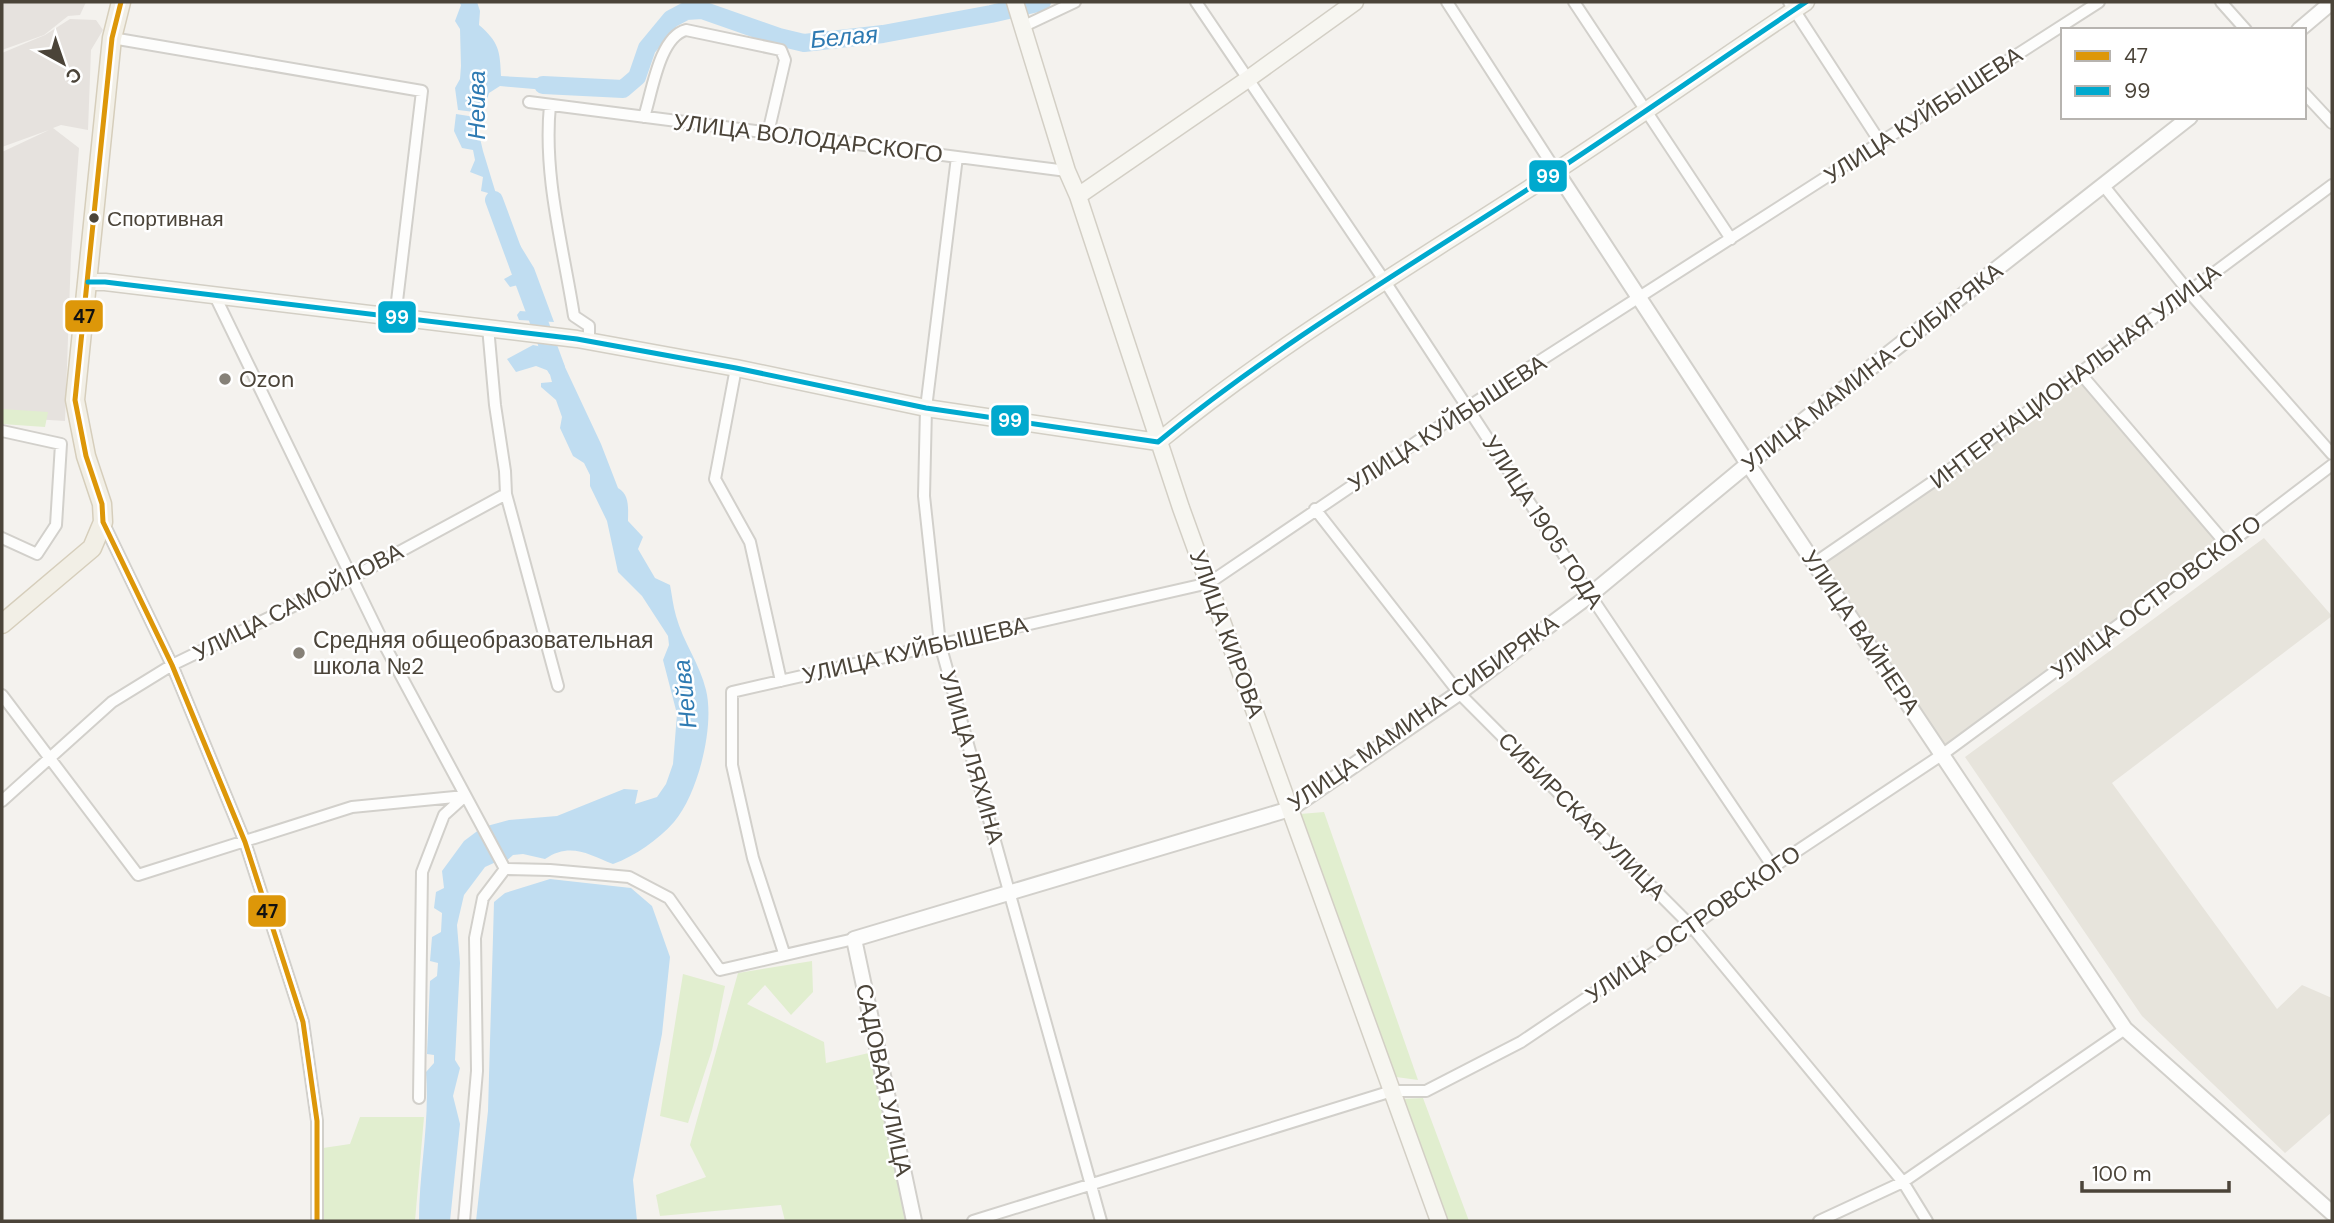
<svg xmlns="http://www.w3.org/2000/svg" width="2334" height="1223" font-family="'DM Sans',sans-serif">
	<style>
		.residential { fill: #e7e4dc }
		.industrial { fill: #e6e2de }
		.green { fill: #e1eecf }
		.water { fill: #c0ddf1 }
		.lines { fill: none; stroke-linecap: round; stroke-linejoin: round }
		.river { stroke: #c0ddf1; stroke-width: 18 }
		.minor-casing { stroke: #d2d0cb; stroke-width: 14 }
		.tertiary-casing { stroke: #d2d0cb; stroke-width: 18 }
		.secondary-casing { stroke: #d3cfc5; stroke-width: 19 }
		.primary-casing { stroke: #d6cebb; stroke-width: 21 }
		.minor { stroke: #fdfdfc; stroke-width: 10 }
		.tertiary { stroke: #fdfdfc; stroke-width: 14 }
		.secondary { stroke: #f7f6f1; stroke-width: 16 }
		.primary { stroke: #f2efe6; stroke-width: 18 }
		.bus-1-casing { stroke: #fff; stroke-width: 10 }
		.bus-2-casing { stroke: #fff; stroke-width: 10 }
		.bus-1 { stroke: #dd9709; stroke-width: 5 }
		.bus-2 { stroke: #00a9ce; stroke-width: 5 }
		.bus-dot { fill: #4b4439; stroke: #fff; stroke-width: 2.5 }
		.poi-dot { fill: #868178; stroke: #fff; stroke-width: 2.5 }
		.labels { text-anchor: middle; stroke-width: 5; stroke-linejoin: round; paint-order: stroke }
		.bus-label { font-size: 21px; fill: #4b4439; stroke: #fff; text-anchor: start }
		.street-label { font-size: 23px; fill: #4b4439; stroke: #fff }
		.poi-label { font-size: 23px; fill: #4b4439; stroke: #fff; text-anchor: start }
		.water-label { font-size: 24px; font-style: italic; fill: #2e7ab2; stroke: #fff }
		.line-badge { stroke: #fff; stroke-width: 2.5 }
		.badge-label { font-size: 19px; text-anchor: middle; font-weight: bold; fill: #fff }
		.pale-badge-label { font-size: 19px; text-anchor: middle; font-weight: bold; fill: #111 }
	</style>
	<rect width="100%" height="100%" fill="#f4f2ee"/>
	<path class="residential" d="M2080 383 2218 544 1946 746 1822 565Z
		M2264 538 2332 616 2112 783 2277 1009 2302 985 2332 998V1112L2285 1153 2142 1016 1965 757Z"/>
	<path class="industrial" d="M2 2H86L80 15 68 16 44 35 2 50Z
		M70 19 96 20 103 30 91 50 88 130 61 125 53 128 79 148 71 255 65 421 2 417V152L49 130 2 147V53L45 35Z"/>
	<path class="green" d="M2 409 48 412 45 427 2 424Z
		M1324 812 1418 1080 1396 1077 1300 814Z
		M812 961 813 992 791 1015 765 985 747 1004 824 1042 826 1063 873 1052 907 1221H785L781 1205 660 1216 656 1195 706 1177 690 1145 738 973Z
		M683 974 725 986 712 1050 688 1123 660 1116Z
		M1423 1098 1469 1221H1447L1401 1099Z
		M360 1117H424L415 1221H320L323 1148 350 1144Z"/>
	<path class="water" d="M459 2H477L480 11 479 25C499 42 500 51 501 76L554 79 564 86 557 91 500 86 489 93 483 113 458 110 455 88 460 79 461 66 460 29 455 21 461 5Z
		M456 114 475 117 483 151 504 220 494 219 489 207 493 200 488 193 481 191 483 177 470 172 475 160 473 150 462 148 454 131Z
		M509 236 515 237 534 268 554 322 519 320 517 315 520 311 533 312 522 284 510 287 504 279 519 271 513 254 508 253Z
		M533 345 557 350 601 444 618 488C630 495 628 508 628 521L643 537 638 549 655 578 670 585C672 595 673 606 676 616 683 642 700 664 706 690 715 726 698 794 674 822 658 840 635 856 613 864 588 854 570 842 545 859L523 854 513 855 505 862 487 826 509 820 557 816 624 789 638 790 635 804 657 797 666 784 673 764 677 714 663 660 669 645 668 636 642 596 618 572 607 521 590 486V475L584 463 573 456 560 428 562 417 556 400 541 387V383L552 382 549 371 536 366 516 372 507 359Z
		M480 829 496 862 485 867 464 895 457 925 460 963 455 1060 460 1068 453 1096 460 1124 450 1221H419C419 1170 430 1124 426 1072L434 1063V1055L427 1054 430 981 437 976 438 963 430 961 432 937 441 932 442 913 434 908 436 892 444 888 442 871 464 841Z
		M550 879 631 888 652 906 670 957 662 1034 633 1180 637 1221H476L488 1111 494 902 505 893Z"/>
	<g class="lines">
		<path class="river" d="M543 85 623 89 637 77 647 48 671 19 686 11 702 10 779 37 804 43 883 34 991 14 1042 2
			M494 200 556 368"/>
		<defs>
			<path id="minor" d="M1196 2 1384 280 1590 595 1773 867
				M1447 2 1556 171
				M1574 2 1731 239
				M1789 2 1880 142
				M2221 2 2246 30
				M1022 27 1075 2
				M112 38 422 91 395 318
				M2304 93 2332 123
				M529 102 1067 171
				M550 105C543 176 563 246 574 316L589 326V341
				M644 117C652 93 659 37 686 30L781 50 785 60 768 133
				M957 157 926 408 924 496 940 644 1101 1221
				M2103 185 2189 292 2332 454
				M215 296 385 646 505 869
				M488 327 495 405 505 471 506 494 558 686
				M736 368 715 479 750 542 781 681
				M2080 373 2227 545
				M2 431 61 444 56 525 37 554 2 538
				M1315 509 1459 693 1692 927 1903 1182 1927 1221
				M103 522 172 665 245 842 303 1022 317 1121V1221
				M1816 562 1944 474 2332 185
				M2 695 138 875 352 807 465 796
				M2 801 112 702 172 665 353 577 506 494
				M505 869 550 870 629 877 669 898 720 970 854 939
				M784 953 753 858 732 765V692L1209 583 1468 407 2099 2
				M419 1098 422 872 444 815 465 796
				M464 1221 477 1071 475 938 483 898 505 869
				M973 1221 1392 1091H1426L1521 1042 1692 927 1773 867 1943 754 2227 545 2332 465
				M1819 1221 1903 1182 2125 1029"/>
			<path id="tertiary" d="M2299 30 2332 2
				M1556 171 1748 464 2125 1029 2332 1213
				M914 1221 854 939 1290 809 1459 693 1590 595 1748 464 2190 117"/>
			<path id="secondary" d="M1015 2 1067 171 1078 196 1181 508 1439 1221
				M1078 196 1248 79 1355 2
				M88 282H105L577 339 736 368 926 408 1158 442C1282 340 1422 259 1556 171 1640 116 1722 58 1806 2"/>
			<path id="primary" d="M2 624 92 548 103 522 102 504 86 456 75 400 112 38 121 2"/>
		</defs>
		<use href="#minor" class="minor-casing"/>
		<use href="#tertiary" class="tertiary-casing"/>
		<use href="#secondary" class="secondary-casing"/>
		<use href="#primary" class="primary-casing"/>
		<use href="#minor" class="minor"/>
		<use href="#tertiary" class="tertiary"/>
		<use href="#secondary" class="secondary"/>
		<use href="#primary" class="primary"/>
		<defs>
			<path id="bus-1" d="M121 2 112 38 75 400 86 456 102 504 103 522 172 665 245 842 303 1022 317 1121V1221"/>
			<path id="bus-2" d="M88 282H105L577 339 736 368 926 408 1158 442C1282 340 1422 259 1556 171 1640 116 1722 58 1806 2"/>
		</defs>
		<use href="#bus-1" class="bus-1-casing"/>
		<use href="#bus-2" class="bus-2-casing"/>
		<use href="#bus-1" class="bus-1"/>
		<use href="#bus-2" class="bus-2"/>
	</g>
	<circle class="bus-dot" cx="94" cy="218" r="6"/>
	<g class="poi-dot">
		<circle cx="225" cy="379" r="7"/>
		<circle cx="299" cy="653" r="7"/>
	</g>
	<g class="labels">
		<g class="bus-label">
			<text x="107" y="226">Спортивная</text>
		</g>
		<g class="street-label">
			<text transform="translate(1923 115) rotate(-33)" y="8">УЛИЦА КУЙБЫШЕВА</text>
			<text transform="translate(808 138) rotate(7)" y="8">УЛИЦА ВОЛОДАРСКОГО</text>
			<text transform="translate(1872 367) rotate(-38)" y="8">УЛИЦА МАМИНА-СИБИРЯКА</text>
			<text transform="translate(2075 376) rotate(-37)" y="8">ИНТЕРНАЦИОНАЛЬНАЯ УЛИЦА</text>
			<text transform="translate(1447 423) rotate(-33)" y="8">УЛИЦА КУЙБЫШЕВА</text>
			<text transform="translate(1543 522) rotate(57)" y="8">УЛИЦА 1905 ГОДА</text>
			<text transform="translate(2156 597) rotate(-37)" y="8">УЛИЦА ОСТРОВСКОГО</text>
			<text transform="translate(298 602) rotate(-27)" y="8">УЛИЦА САМОЙЛОВА</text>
			<text transform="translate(1861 632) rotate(56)" y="8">УЛИЦА ВАЙНЕРА</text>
			<text transform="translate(1227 634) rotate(70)" y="8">УЛИЦА КИРОВА</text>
			<text transform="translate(915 650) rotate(-13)" y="8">УЛИЦА КУЙБЫШЕВА</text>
			<text transform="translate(1423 713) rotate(-35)" y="8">УЛИЦА МАМИНА-СИБИРЯКА</text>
			<text transform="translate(972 757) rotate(74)" y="8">УЛИЦА ЛЯХИНА</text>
			<text transform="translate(1582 816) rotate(45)" y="8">СИБИРСКАЯ УЛИЦА</text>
			<text transform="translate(1693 924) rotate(-35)" y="8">УЛИЦА ОСТРОВСКОГО</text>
			<text transform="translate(884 1080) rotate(78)" y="8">САДОВАЯ УЛИЦА</text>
		</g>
		<g class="poi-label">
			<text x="239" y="387">Ozon</text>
			<text x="313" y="648">Средняя общеобразовательная<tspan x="313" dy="26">школа №2</tspan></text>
		</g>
		<g class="water-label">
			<text transform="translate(844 37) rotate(-5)" y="8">Белая</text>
			<text transform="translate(477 105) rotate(-90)" y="8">Нейва</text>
			<text transform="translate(685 694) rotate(-96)" y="8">Нейва</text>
		</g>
	</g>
	<g class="line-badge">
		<rect x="1528" y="159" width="40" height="34" rx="7" fill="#00a9ce"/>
		<rect x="64" y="299" width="40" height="34" rx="7" fill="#dd9709"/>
		<rect x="377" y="300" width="40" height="34" rx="7" fill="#00a9ce"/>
		<rect x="990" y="404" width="40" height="33" rx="7" fill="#00a9ce"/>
		<rect x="247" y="894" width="40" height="34" rx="7" fill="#dd9709"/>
	</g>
	<g class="badge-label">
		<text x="1548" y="183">99</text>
		<text x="397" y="324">99</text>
		<text x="1010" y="427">99</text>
	</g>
	<g class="pale-badge-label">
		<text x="84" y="323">47</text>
		<text x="267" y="918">47</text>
	</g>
	<rect width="2334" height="1223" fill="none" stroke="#4b4439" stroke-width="7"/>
	<rect x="2061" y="28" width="245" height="91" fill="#ffffff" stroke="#b7b4b0" stroke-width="2"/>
	<rect x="2075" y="51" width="35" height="10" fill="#dd9709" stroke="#b7b4b0" stroke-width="2"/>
	<text x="2124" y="63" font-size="21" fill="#4b4439">47</text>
	<rect x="2075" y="86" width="35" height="10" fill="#00a9ce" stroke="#b7b4b0" stroke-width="2"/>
	<text x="2124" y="98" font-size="21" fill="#4b4439">99</text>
	<g transform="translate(63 63) rotate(140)" stroke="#ffffff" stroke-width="5" paint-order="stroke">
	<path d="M0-5L12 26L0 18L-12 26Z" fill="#4b4439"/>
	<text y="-10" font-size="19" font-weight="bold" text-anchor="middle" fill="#4b4439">С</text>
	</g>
	<path d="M2082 1181v10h147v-10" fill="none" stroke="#4b4439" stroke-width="3.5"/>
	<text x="2092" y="1181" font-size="21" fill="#4b4439" stroke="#ffffff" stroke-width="5" paint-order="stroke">100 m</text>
</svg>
